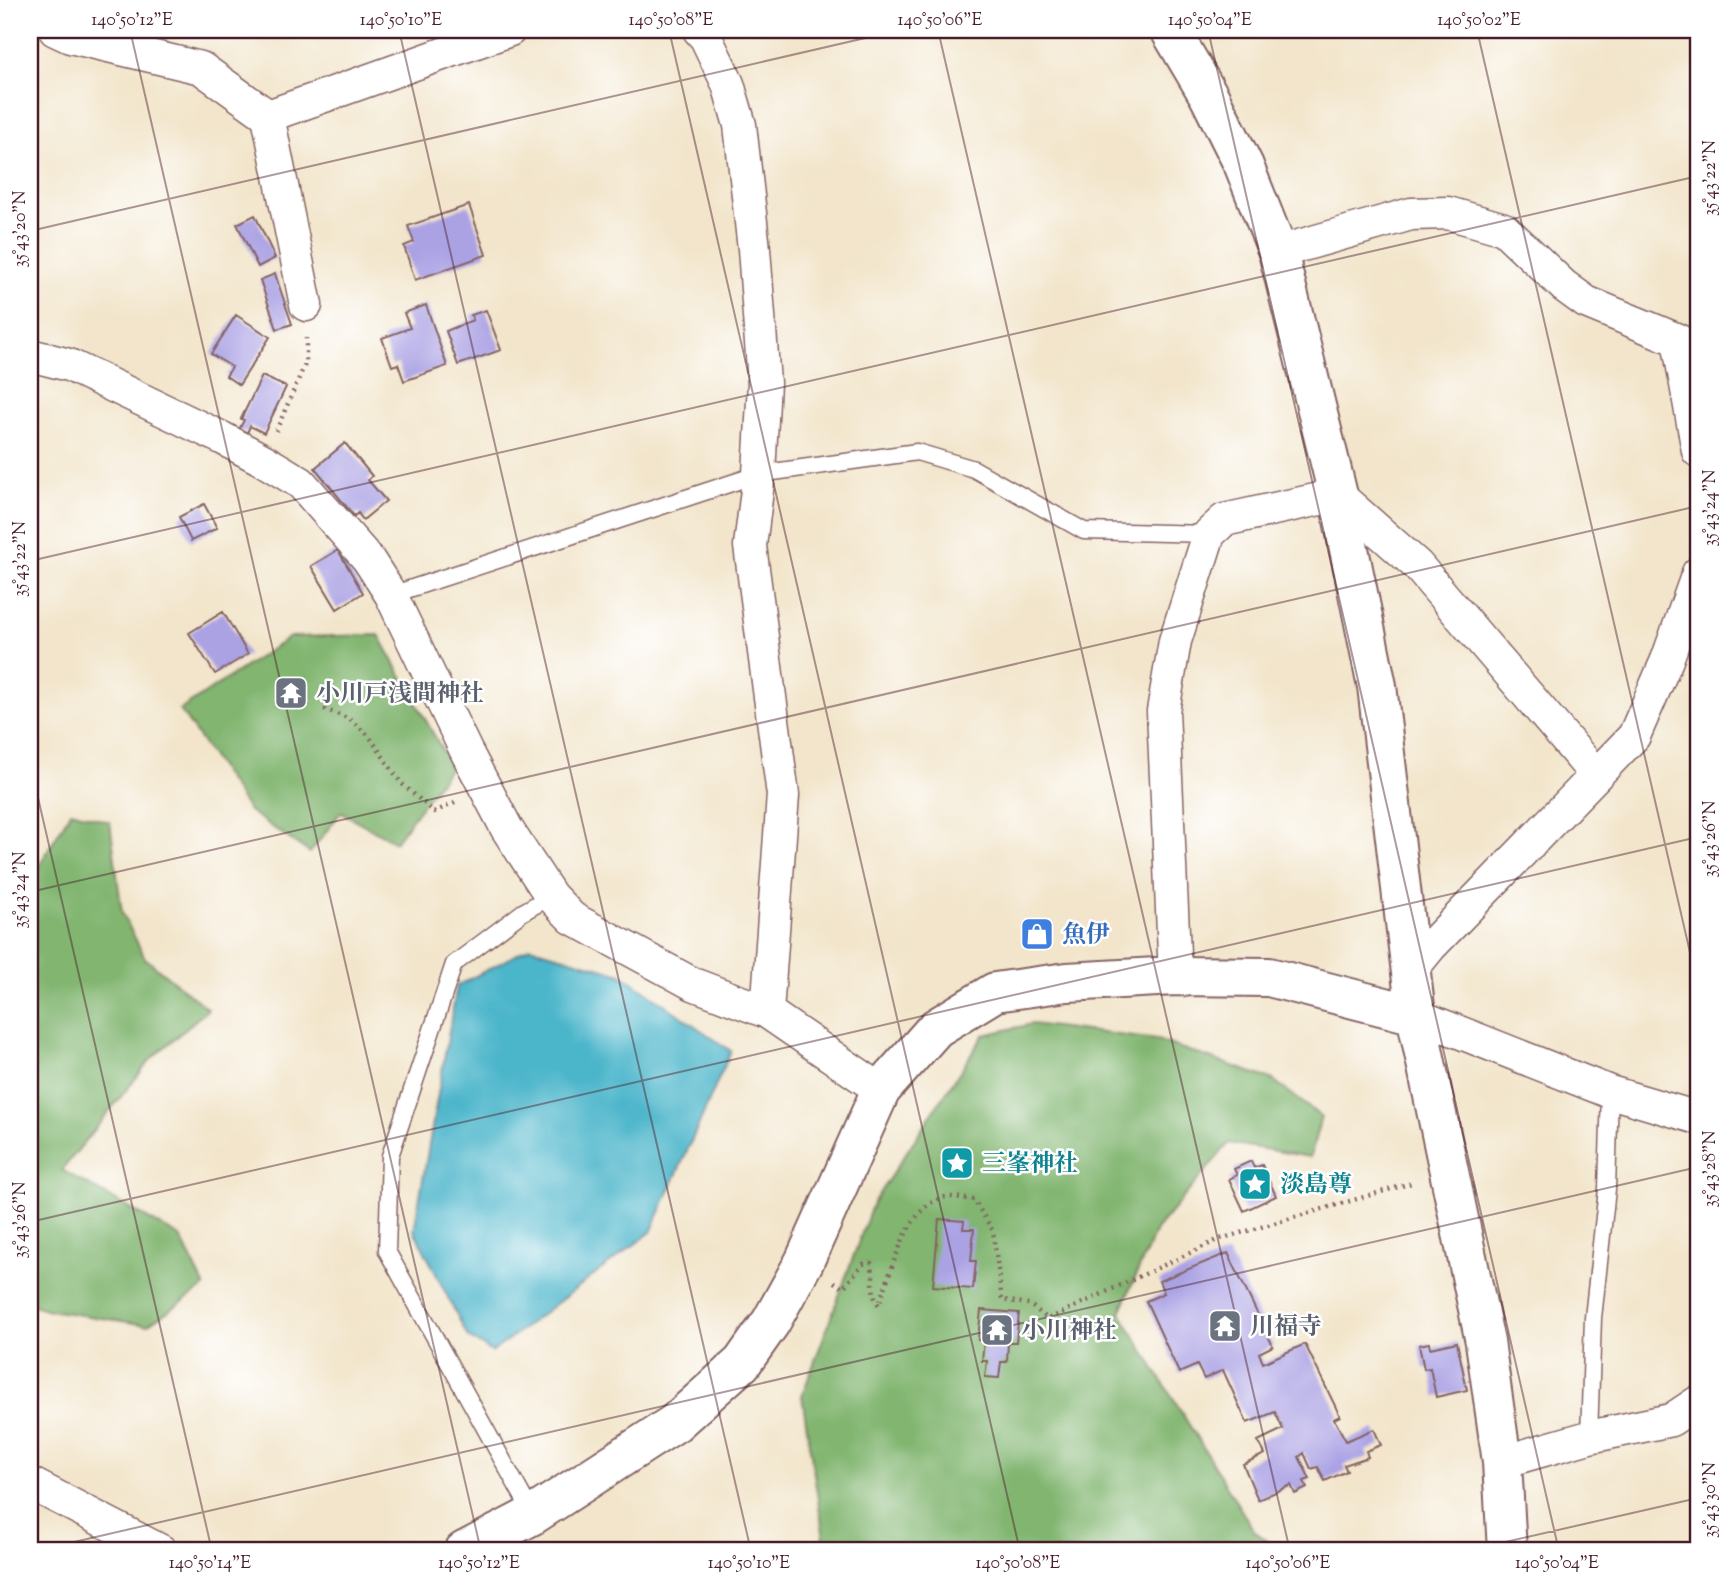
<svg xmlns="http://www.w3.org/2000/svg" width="1728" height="1581" font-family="'Sorts Mill Goudy','Noto Serif JP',serif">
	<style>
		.forest { fill: #81b570; stroke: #666a4e; stroke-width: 2 }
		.water { fill: #4cb5ca; stroke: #4b6a7a; stroke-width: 2 }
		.building { fill: #aba2e4 }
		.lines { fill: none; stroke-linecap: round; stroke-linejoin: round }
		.service-casing { stroke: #856463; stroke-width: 19 }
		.minor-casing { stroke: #856463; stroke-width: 35 }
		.tertiary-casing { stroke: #856463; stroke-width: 42 }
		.path { stroke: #856463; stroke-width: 4.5; stroke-dasharray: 2 5; stroke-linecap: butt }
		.service { stroke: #fff; stroke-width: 16 }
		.minor { stroke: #fff; stroke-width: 32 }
		.tertiary { stroke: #fff; stroke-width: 38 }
		.ticks { fill: none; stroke: #4a1f2b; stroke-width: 2; stroke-opacity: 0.45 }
		.labels { text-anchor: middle; stroke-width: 5; stroke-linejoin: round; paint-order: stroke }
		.worship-label { font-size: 24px; font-weight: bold; fill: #5b616d; stroke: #fff; text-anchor: start }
		.shop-label { font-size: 24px; font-weight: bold; fill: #366cbe; stroke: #fff; text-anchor: start }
		.culture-label { font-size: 24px; font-weight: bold; fill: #0d838f; stroke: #fff; text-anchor: start }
		.neatline { fill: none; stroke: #4a1f2b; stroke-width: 2.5 }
		.ticks-label { font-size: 18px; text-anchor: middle; fill: #4a1f2b }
	</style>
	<rect width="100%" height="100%" fill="#fff"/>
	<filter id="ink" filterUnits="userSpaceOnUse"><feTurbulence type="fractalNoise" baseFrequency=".0143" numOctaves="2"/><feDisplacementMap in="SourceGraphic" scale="14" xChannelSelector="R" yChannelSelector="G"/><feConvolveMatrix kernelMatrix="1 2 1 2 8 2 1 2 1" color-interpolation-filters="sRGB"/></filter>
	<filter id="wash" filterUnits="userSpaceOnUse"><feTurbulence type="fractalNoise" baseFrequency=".00686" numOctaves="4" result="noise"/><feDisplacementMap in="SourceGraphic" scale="28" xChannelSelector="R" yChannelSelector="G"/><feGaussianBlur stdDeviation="1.57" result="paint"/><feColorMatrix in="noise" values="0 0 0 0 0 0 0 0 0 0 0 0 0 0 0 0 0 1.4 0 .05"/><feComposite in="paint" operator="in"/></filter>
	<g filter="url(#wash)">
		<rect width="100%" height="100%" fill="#f2e5cb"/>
		<path class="forest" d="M379 635 451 766 395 842 341 812 310 853 249 811 180 710 290 637Z
			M71 811 110 822 122 913 145 958 208 1009 151 1059 62 1170 180 1237 205 1287 147 1325 49 1310 30 1304V882Z
			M1032 1024 1157 1040 1273 1080 1321 1117 1310 1157 1229 1143 1156 1230 1120 1312 1254 1531 1282 1551H826L802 1396 873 1203 984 1035Z"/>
		<path class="water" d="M530 947 621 974 731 1051 651 1232 492 1352 468 1337 414 1230 457 986Z"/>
		<g id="blocks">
			<path class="building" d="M469 205 486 255 415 280 404 246 414 242 408 226Z
				M255 215 275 258 258 267 237 224Z
				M275 274 292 324 277 329 260 280Z
				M426 305 447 366 404 381 398 364 392 366 382 338 410 328 404 313Z
				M486 310 501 350 458 365 446 331 473 320 471 315Z
				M236 315 270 337 239 385 226 376 232 367 211 354Z
				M262 376 286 387 264 433 250 426 247 433 239 430 244 420 241 419Z
				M345 443 372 476 368 480 386 501 363 520 358 513 354 516 315 468Z
				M204 504 217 528 191 541 179 517Z
				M338 550 363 593 337 609 311 566Z
				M223 612 248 654 215 674 189 633Z
				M287 684 301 689 296 703 283 699Z
				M1251 1161 1254 1168 1262 1165 1276 1196 1244 1211 1229 1179 1237 1175 1234 1169Z
				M939 1219 964 1221 963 1229H974L971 1261H976L973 1289 933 1286Z
				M1228 1253 1273 1346 1259 1353 1263 1363 1305 1344 1340 1416 1334 1419 1346 1441 1374 1429 1381 1445 1366 1451 1368 1457 1344 1465 1347 1471 1325 1481 1318 1467 1311 1469 1304 1453 1299 1457 1310 1479 1304 1481 1307 1488 1295 1494 1291 1485 1258 1500 1243 1464 1265 1454 1258 1441 1283 1429 1275 1412 1247 1423 1223 1370 1204 1379 1197 1365 1179 1373 1146 1301 1164 1293 1159 1281Z
				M981 1310 1019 1313 1016 1342H1008L1007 1362H1001L999 1378 985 1377 987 1361H982L984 1340H978Z
				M1457 1342 1467 1390 1436 1397 1430 1368 1424 1369 1419 1345 1429 1343 1430 1348Z"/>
		</g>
	</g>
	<g filter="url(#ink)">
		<use href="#blocks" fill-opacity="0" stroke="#856463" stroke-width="2"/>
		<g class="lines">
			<defs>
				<path id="service" d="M391 595 759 474 917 452 974 469 1084 531 1209 534
					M1589 1437 1593 1318 1607 1189 1610 1092
					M533 1515 387 1251 390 1156 454 964 523 912 551 896"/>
				<path id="minor" d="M55 30 70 37 201 68 268 116 306 305
					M699 30 706 38 728 84 740 125 754 249 764 383 759 474 750 546 783 795 767 1012
					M268 116 510 30
					M1278 252 1411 214 1448 213 1504 229 1564 286 1586 302 1678 340 1698 451
					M30 355 69 365 222 438 263 460 301 483 368 559 391 595 466 751 507 829 551 896 572 918 693 984 767 1012 881 1090
					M1409 973 1431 946 1634 736 1667 660 1698 573
					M1175 976 1163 711 1175 641 1209 534 1224 520 1338 495 1417 565 1596 775
					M1416 1015 1610 1092 1698 1118
					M1502 1462 1589 1437 1671 1420 1698 1402
					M30 1483 161 1551"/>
				<path id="tertiary" d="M1170 30 1209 96 1244 166 1278 252 1338 495 1377 686 1416 1015 1485 1342 1502 1462 1507 1551
					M464 1551 533 1515 675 1423 742 1363 771 1322 804 1262 881 1090 936 1028 995 992 1067 982 1175 976 1269 977 1416 1015"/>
			</defs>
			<use href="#service" class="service-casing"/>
			<use href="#minor" class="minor-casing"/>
			<use href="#tertiary" class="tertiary-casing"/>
			<path class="path" d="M276 431 306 362V338
				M324 709 350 719 369 736 401 783 434 812 455 803
				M834 1282 843 1288 863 1264 871 1263C876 1277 869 1293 879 1305 891 1273 905 1210 941 1198 950 1195 965 1199 974 1200L993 1231 1002 1300 1029 1304 1048 1319 1220 1239 1415 1182"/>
			<use href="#service" class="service"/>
			<use href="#minor" class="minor"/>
			<use href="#tertiary" class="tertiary"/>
		</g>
	</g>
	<path class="ticks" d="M130 30 481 1551M399 30 751 1551M669 30 1020 1551M938 30 1290 1551M1208 30 1559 1551M1477 30 1698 987M30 231 900 30M30 561 1698 176M30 763 212 1551M30 892 1698 506M30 1222 1698 837M35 1551 1698 1167M1466 1551 1698 1498"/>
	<defs>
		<symbol id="temple-square" viewBox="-11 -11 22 22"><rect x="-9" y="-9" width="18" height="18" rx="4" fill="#6b7280" stroke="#fff"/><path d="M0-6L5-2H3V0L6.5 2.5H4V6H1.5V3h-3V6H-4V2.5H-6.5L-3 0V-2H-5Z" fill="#fff"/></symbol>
		<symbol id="shop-square" viewBox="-11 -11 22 22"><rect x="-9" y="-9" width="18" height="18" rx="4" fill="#3f7fe0" stroke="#fff"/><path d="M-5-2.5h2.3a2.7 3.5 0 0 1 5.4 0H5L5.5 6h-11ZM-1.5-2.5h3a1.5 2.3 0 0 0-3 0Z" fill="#fff"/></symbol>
		<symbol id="sight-square" viewBox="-11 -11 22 22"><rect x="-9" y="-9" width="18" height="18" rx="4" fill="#0f9aa8" stroke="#fff"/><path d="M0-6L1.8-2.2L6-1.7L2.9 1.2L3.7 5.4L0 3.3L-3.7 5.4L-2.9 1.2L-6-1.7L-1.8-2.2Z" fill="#fff"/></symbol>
	</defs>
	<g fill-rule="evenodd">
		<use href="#temple-square" x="272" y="674" width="38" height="38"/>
		<use href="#shop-square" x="1018" y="915" width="38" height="38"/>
		<use href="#sight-square" x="938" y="1144" width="38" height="38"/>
		<use href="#sight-square" x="1236" y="1165" width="38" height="38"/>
		<use href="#temple-square" x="1206" y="1307" width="38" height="38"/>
		<use href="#temple-square" x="978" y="1311" width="38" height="38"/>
	</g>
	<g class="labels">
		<g class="worship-label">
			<text x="316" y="701">小川戸浅間神社</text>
			<text x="1250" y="1334">川福寺</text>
			<text x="1021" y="1338">小川神社</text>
		</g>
		<g class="shop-label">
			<text x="1062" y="942">魚伊</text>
		</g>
		<g class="culture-label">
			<text x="982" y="1171">三峯神社</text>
			<text x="1280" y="1192">淡島尊</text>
		</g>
	</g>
	<rect width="1728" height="1581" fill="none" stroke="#fff" stroke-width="77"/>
	<rect x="38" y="38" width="1652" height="1504" class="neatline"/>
	<g class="ticks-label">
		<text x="132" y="25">140°50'12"E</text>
		<text x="401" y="25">140°50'10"E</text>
		<text x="671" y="25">140°50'08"E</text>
		<text x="940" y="25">140°50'06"E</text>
		<text x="1210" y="25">140°50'04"E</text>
		<text x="1479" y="25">140°50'02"E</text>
		<text transform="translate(1709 178) rotate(-90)" y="6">35°43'22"N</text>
		<text transform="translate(19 229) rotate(-90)" y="6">35°43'20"N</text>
		<text transform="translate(1709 508) rotate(-90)" y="6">35°43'24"N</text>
		<text transform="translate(19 559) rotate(-90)" y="6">35°43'22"N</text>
		<text transform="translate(1709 839) rotate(-90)" y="6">35°43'26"N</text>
		<text transform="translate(19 890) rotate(-90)" y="6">35°43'24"N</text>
		<text transform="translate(1709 1169) rotate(-90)" y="6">35°43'28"N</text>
		<text transform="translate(19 1220) rotate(-90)" y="6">35°43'26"N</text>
		<text transform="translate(1709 1500) rotate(-90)" y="6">35°43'30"N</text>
		<text x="210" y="1568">140°50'14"E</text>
		<text x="479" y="1568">140°50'12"E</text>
		<text x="749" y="1568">140°50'10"E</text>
		<text x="1018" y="1568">140°50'08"E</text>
		<text x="1288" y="1568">140°50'06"E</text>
		<text x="1557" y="1568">140°50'04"E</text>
	</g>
</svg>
